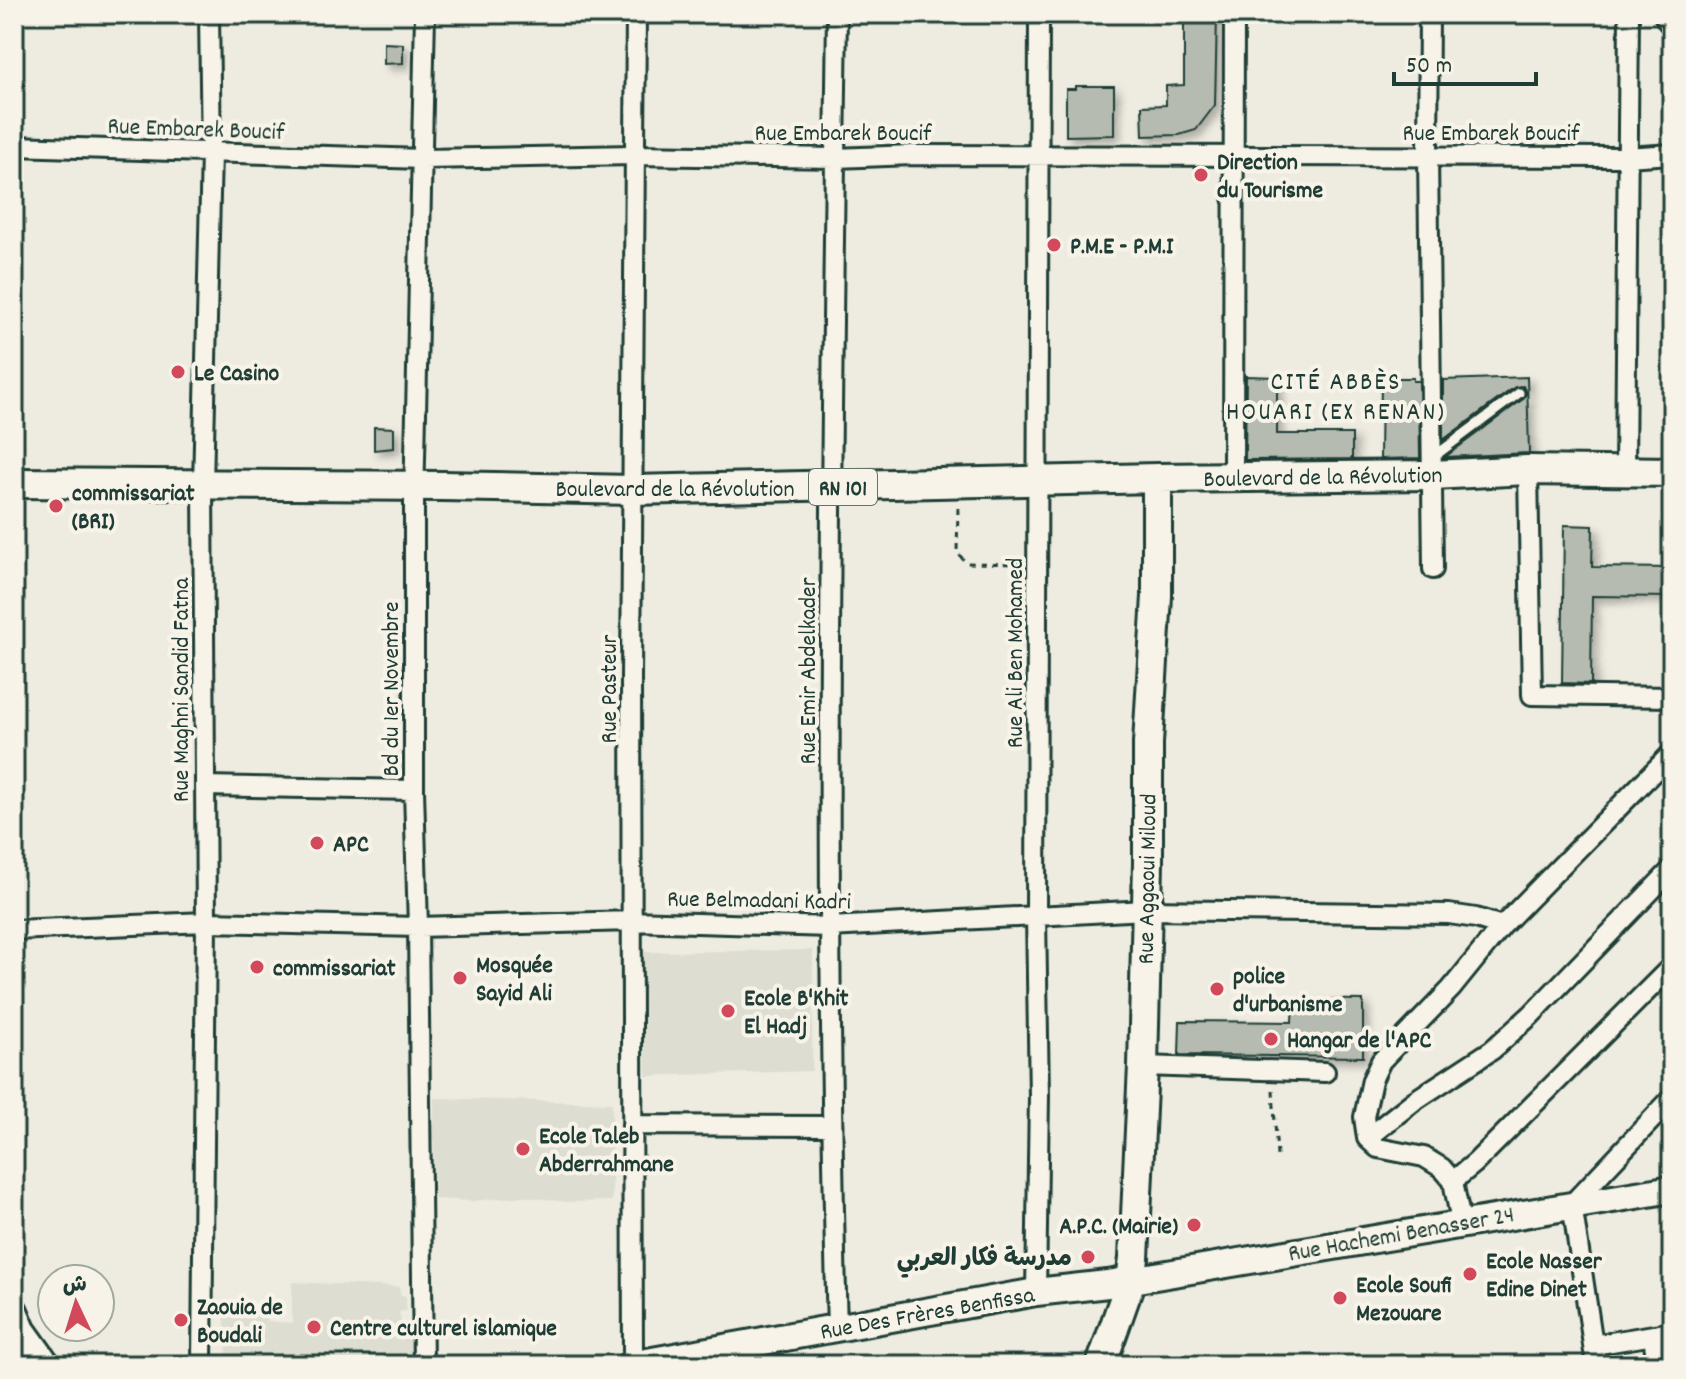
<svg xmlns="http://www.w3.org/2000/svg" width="1686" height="1379" font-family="Dekko,'Playpen Sans Arabic',sans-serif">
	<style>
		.built { fill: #ddddd2 }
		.building { fill: #b5bbb0; stroke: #1f3d34; stroke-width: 2; filter: url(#shadow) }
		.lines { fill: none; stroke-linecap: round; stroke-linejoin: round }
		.lane-casing { stroke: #1f3d34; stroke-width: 15 }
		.street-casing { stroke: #1f3d34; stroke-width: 24 }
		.secondary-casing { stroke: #1f3d34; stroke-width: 32 }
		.primary-casing { stroke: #1f3d34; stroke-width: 34 }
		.path { stroke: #1f3d34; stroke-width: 3; stroke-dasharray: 6 6; stroke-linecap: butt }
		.lane { stroke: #f7f3e8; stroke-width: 9 }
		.street { stroke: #f7f3e8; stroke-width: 18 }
		.secondary { stroke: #f7f3e8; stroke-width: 26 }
		.primary { stroke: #f7f3e8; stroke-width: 28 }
		.poi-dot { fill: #d1495b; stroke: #f7f3e8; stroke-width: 3 }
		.labels { text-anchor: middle; stroke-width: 8; stroke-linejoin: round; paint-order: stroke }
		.shield { fill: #f7f3e8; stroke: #60746a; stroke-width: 2 }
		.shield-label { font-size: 22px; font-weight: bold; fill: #1f3d34 }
		.street-label { font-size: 24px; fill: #1f3d34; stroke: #f7f3e8 }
		.poi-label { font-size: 24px; font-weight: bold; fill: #1f3d34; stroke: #f7f3e8; text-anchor: start }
		.neighbourhood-label { font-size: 26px; letter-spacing: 2px; fill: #1f3d34; stroke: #f7f3e8 }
	</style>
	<defs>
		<filter id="shadow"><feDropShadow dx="5.5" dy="5.5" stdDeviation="4" flood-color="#0004"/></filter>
	</defs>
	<rect width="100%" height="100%" fill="#eeece1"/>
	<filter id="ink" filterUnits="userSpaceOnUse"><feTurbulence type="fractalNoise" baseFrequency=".0125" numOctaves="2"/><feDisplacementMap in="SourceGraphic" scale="16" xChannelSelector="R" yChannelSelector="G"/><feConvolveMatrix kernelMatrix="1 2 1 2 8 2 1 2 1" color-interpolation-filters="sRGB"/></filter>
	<g filter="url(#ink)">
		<path class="built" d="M813 950 812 1071 646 1076 643 952Z
			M434 1098 612 1103V1201L566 1202 523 1196 473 1201 434 1199Z
			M292 1282 399 1287 401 1295 406 1296V1311L399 1312 403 1331H413L414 1348 421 1365H228L224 1308 265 1311 268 1321 292 1323Z"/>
		<path class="building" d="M1184 14H1217L1215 105 1196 130 1179 135 1143 136 1142 106 1166 105V86L1184 85Z
			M384 43 403 44V63L384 64Z
			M1076 86H1114V135L1066 136V89H1076Z
			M1246 376 1277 377V434H1352V459L1245 460Z
			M1527 377 1529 453 1445 457 1523 399 1526 393 1523 386 1515 387 1443 440V380Z
			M1381 378H1413V381H1419L1420 458 1380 459Z
			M374 427 394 428V448L374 450Z
			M1564 525 1593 526 1592 567 1672 568V597L1592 596 1591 684 1562 683Z
			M1293 999 1363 1000V1057L1179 1055 1180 1021 1292 1022Z"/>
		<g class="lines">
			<defs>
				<path id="lane" d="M1432 458 1519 393"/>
				<path id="street" d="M1429 14 1428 155 1433 569
					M14 146 423 159 634 155 835 158 913 155 1626 157 1672 154
					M1528 470 1532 695 1672 697
					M1625 471 1629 14
					M1233 477 1234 14
					M205 786 414 790
					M14 930 206 922 418 927 632 921 830 927 1146 910 1449 914 1476 918 1502 926
					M1143 1066 1325 1072
					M632 1125 831 1126
					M1367 1138 1414 1101 1492 1050 1531 1015 1672 869
					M1453 1181 1475 1163 1672 966
					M1461 1222 1453 1181 1442 1168 1424 1157 1378 1148 1367 1138 1364 1117 1372 1080 1381 1061 1451 989 1502 926 1672 753
					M1036 1292 1039 1096 1036 916 1039 14
					M837 1328C824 890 831 452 837 14
					M1653 1336 1657 1365
					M1593 1345 1672 1332
					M633 1364 631 677 636 14
					M202 1365 206 922 203 485 211 153 209 14
					M423 1365 418 927 414 790V502L425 14
					M1596 1365 1572 1204 1672 1098"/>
				<path id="secondary" d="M14 1311 22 1330 47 1365
					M630 1365 1036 1292 1108 1284 1672 1189"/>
				<path id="primary" d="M1669 14 1672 19
					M14 483 443 486 632 490 1157 478 1433 475 1528 470 1672 472
					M1101 1365 1131 1280 1134 1258 1143 1066 1148 863V743L1157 596V478"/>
			</defs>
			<use href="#lane" class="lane-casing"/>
			<use href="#street" class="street-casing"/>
			<use href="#secondary" class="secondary-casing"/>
			<use href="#primary" class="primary-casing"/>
			<path class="path" d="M958 508 957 552 966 563 1020 564
				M1273 1090 1277 1156"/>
			<use href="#lane" class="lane"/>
			<use href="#street" class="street"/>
			<use href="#secondary" class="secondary"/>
			<use href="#primary" class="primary"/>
		</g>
	</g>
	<g class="poi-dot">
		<circle cx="1201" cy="175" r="8"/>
		<circle cx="1054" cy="245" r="8"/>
		<circle cx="178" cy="372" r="8"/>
		<circle cx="56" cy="506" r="8"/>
		<circle cx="317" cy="843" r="8"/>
		<circle cx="257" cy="967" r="8"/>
		<circle cx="460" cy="978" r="8"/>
		<circle cx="1217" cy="989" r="8"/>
		<circle cx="728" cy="1011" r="8"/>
		<circle cx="1271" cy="1039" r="8"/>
		<circle cx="523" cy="1149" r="8"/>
		<circle cx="1194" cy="1225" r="8"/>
		<circle cx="1088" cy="1257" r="8"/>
		<circle cx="1470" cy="1274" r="8"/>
		<circle cx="1340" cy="1298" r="8"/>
		<circle cx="181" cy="1320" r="8"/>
		<circle cx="314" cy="1327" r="8"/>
	</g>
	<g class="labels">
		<rect class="shield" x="809" y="469" width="68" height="36" rx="6"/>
		<g class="shield-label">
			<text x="843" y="495">RN 101</text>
		</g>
		<g class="street-label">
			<text transform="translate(196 128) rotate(2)" y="8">Rue Embarek Boucif</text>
			<text x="843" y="140">Rue Embarek Boucif</text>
			<text x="1491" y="140">Rue Embarek Boucif</text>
			<text transform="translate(1323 476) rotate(-1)" y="8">Boulevard de la Révolution</text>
			<text x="675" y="496">Boulevard de la Révolution</text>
			<text transform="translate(1014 653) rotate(-90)" y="8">Rue Ali Ben Mohamed</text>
			<text transform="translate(807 671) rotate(-90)" y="8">Rue Emir Abdelkader</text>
			<text transform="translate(390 689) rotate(-90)" y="8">Bd du 1er Novembre</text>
			<text transform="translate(608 689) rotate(-90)" y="8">Rue Pasteur</text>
			<text transform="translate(180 690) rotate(-90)" y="8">Rue Maghni Sandid Fatna</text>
			<text transform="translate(1146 879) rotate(-89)" y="8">Rue Aggaoui Miloud</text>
			<text transform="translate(759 899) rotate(1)" y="8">Rue Belmadani Kadri</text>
			<text transform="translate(1401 1233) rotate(-10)" y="8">Rue Hachemi Benasser 24</text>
			<text transform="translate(927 1312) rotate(-10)" y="8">Rue Des Frères Benfissa</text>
		</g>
		<g class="poi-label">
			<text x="1217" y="169">Direction<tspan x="1217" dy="28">du Tourisme</tspan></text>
			<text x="1070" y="253">P.M.E - P.M.I</text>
			<text x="194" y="380">Le Casino</text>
			<text x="72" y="500">commissariat<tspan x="72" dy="28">(BRI)</tspan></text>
			<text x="333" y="851">APC</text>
			<text x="476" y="972">Mosquée<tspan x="476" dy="28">Sayid Ali</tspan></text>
			<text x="273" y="975">commissariat</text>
			<text x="1233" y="983">police<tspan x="1233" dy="28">d'urbanisme</tspan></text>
			<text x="744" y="1005">Ecole B'Khit<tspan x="744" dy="28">El Hadj</tspan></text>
			<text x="1287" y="1047">Hangar de l'APC</text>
			<text x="539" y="1143">Ecole Taleb<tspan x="539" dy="28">Abderrahmane</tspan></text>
			<text x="1178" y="1233" text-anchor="end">A.P.C. (Mairie)</text>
			<text x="1072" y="1265" text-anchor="end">مدرسة فكار العربي</text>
			<text x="1486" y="1268">Ecole Nasser<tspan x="1486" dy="28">Edine Dinet</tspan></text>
			<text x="1356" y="1292">Ecole Soufi<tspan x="1356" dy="28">Mezouare</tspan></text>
			<text x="197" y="1314">Zaouia de<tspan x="197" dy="28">Boudali</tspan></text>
			<text x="330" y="1335">Centre culturel islamique</text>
		</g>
		<g class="neighbourhood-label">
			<text x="1336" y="389">CITÉ ABBÈS<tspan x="1336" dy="30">HOUARI (EX RENAN)</tspan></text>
		</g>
	</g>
	<rect width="1686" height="1379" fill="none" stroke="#f7f3e8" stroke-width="48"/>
	<rect x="24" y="24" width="1638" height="1331" fill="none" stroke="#1f3d34" stroke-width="3" filter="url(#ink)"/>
	<g transform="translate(76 1303) rotate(356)"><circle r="38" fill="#f7f3e8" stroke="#a1aaa0" stroke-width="2"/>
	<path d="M0-6L14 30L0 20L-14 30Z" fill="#d1495b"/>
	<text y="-12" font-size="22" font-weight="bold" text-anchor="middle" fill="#1f3d34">ش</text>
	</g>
	<path d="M1394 72v12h142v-12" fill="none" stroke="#1f3d34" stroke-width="4"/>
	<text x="1406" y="72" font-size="24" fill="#1f3d34" stroke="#f7f3e8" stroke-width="6" paint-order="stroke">50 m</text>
</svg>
